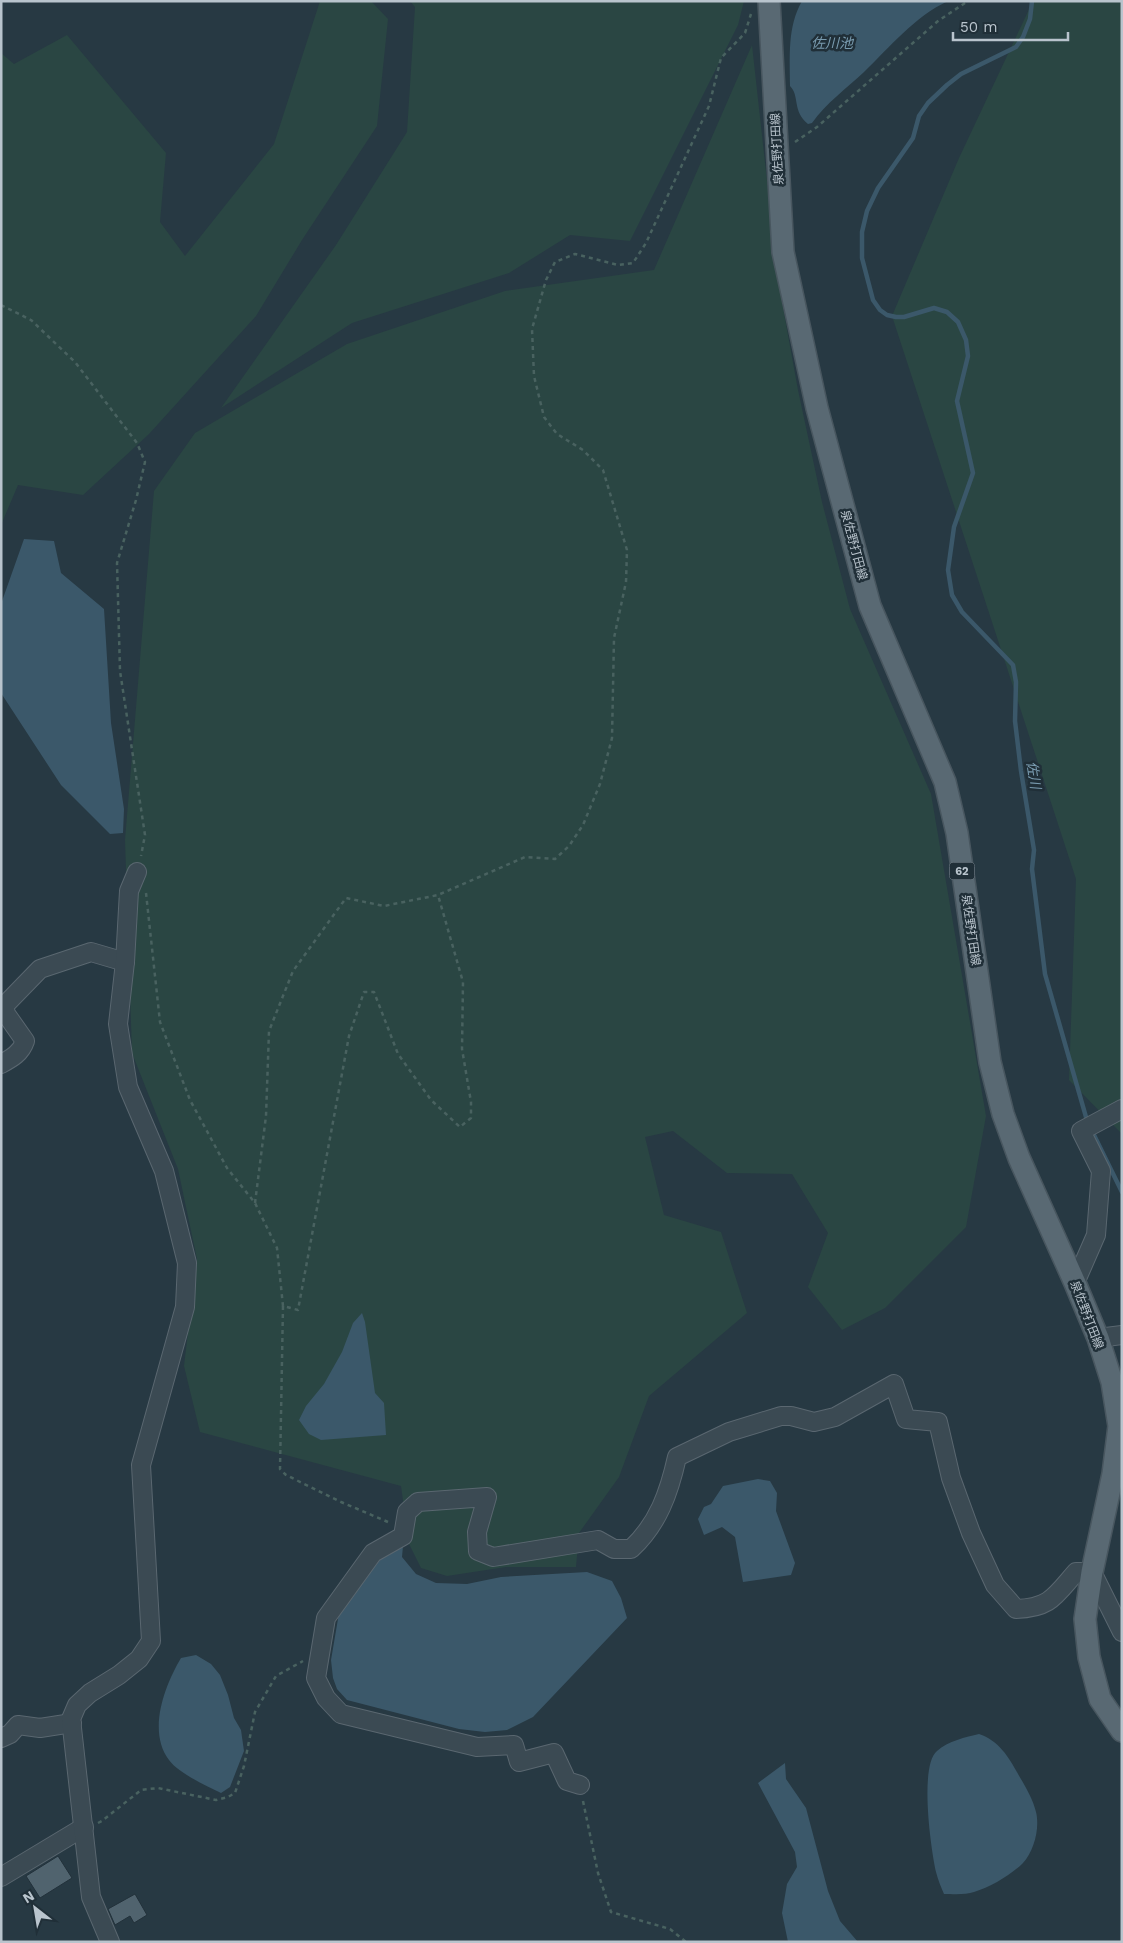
<svg xmlns="http://www.w3.org/2000/svg" width="1123" height="1943" viewBox="0 0 1123 1943" font-family="'Work Sans','Noto Sans JP',sans-serif">
  <rect width="100%" height="100%" fill="#273943"/>
  <!-- green -->
  <g fill="#2a4643">
    <path d="M320,1H371L388,19L377,126L302,240L256,316L149,434L83,495L18,485L1,525V53L14,64L67,35L166,153L160,222L185,256L274,144Z"/>
    <path d="M410,1H744L738,25L630,241L570,235L509,273L352,323L221,408L336,245L407,132L415,7Z"/>
    <path d="M1033,1H1122V1134L1069,1080L1076,879L892,316L959,158Z"/>
    <path d="M752,45L778,280L798,390L822,502L850,609L931,794L986,1116L966,1227L885,1308L842,1330L808,1287L828,1233L792,1174L727,1173L673,1131L645,1137L664,1215L721,1232L747,1313L649,1396L619,1477L579,1533L576,1567H506L447,1576L421,1568L409,1544L401,1486L200,1432L184,1366L197,1259L178,1169L132,1053L125,840L154,491L195,433L347,344L505,291L654,270Z"/>
  </g>
  <!-- water -->
  <g fill="#3b586a">
    <path d="M802,1H948C914,17 890,47 864,72C846,89 826,103 812,123L808,124C792,111 800,96 790,86C790,57 787,27 802,1Z"/>
    <path d="M24,539L54,541L61,573L104,609L111,723L124,809L123,833L110,834L61,785L1,693V604Z"/>
    <path d="M362,1313L365,1322L375,1393L384,1403L386,1435L321,1440L309,1434L299,1420L306,1406L324,1384L342,1352L353,1323Z"/>
    <path d="M758,1479L770,1481L777,1493L776,1511L795,1563L791,1575L743,1582L735,1537L722,1527L704,1535L698,1519L704,1507L711,1504L723,1486Z"/>
    <path d="M403,1546L402,1557L416,1574L436,1583L467,1584L501,1577L587,1572L612,1581L621,1598L627,1618L533,1717L507,1730L485,1732L459,1729L347,1700L337,1689L333,1678L331,1660L339,1613L380,1559Z"/>
    <path d="M196,1655L211,1664L220,1675L228,1695L234,1718L241,1730L244,1751L230,1787L221,1793C207,1786 178,1773 169,1760C147,1731 165,1685 181,1658Z"/>
    <path d="M979,1734C998,1740 1009,1757 1018,1774C1025,1786 1033,1799 1036,1812C1040,1828 1034,1851 1023,1863C1011,1875 991,1887 974,1892C966,1895 953,1894 944,1894C941,1887 938,1880 936,1872C931,1850 919,1766 937,1751C948,1741 966,1737 979,1734Z"/>
    <path d="M785,1763L786,1779L806,1808L828,1891L840,1921L858,1942H788L782,1913L787,1884L797,1867L795,1852L758,1783Z"/>
  </g>
  <g fill="none" stroke-linecap="round" stroke-linejoin="round">
    <!-- stream -->
    <g stroke="#3b586a" stroke-width="4.5">
      <path d="M1032,1L1030,19L1023,37L1016,47L961,74L947,85L928,103L919,116L913,138L878,188L867,211L862,232V258L873,300L880,310L887,315L896,317H904L934,308L947,312L958,322L966,340L968,356L957,401L973,473L954,527L948,570L952,595L962,612L1013,665L1016,682L1015,721L1021,771L1034,850L1032,869L1045,974L1088,1124"/>
      <path d="M1092,1131L1122,1192"/>
    </g>
  </g>
  <!-- building -->
  <g fill="#50636e" stroke="#22313a">
    <path d="M58,1856L72,1878L40,1898L26,1876Z"/>
    <path d="M135,1894L147,1915L134,1923L130,1916L115,1925L108,1909Z"/>
  </g>
  <g fill="none" stroke-linecap="round" stroke-linejoin="round">
    <!-- minor casing -->
    <g stroke="#5a6770" stroke-width="20">
      <g id="minor">
        <path d="M1,1064C12,1058 21,1053 25,1041L6,1014L4,1006L40,969L91,952L125,962"/>
        <path d="M1075,1283L1096,1235L1101,1171L1081,1131L1122,1109"/>
        <path d="M1098,1338L1122,1335"/>
        <path d="M1,1738L10,1734L18,1725L40,1728L72,1723"/>
        <path d="M580,1785L567,1781L554,1753L519,1762L514,1745L477,1747L341,1714L326,1698L316,1678L326,1618L373,1553L403,1536L407,1512L418,1502L487,1497L477,1532L478,1551L493,1557L598,1540L614,1549H631C658,1524 669,1493 677,1457L729,1432L781,1416H791L814,1422L835,1417L894,1384L906,1419L938,1422L951,1478L971,1533L995,1585L1016,1609C1050,1608 1055,1596 1076,1572H1092L1122,1632"/>
        <path d="M1,1877L84,1827"/>
        <path d="M110,1942L91,1897L71,1719L77,1705L90,1693L119,1675L139,1659L151,1641L141,1465L185,1307L187,1263L164,1171L128,1087L118,1024L125,962L129,891L137,872"/>
      </g>
    </g>
    <!-- major casing -->
    <g stroke="#48565f" stroke-width="24">
      <path id="major" d="M769,1L783,252L817,408L870,606L945,782L957,833L990,1062L1003,1114L1019,1158L1075,1283L1098,1338L1112,1382L1119,1426L1113,1474L1092,1572L1085,1619L1089,1657L1100,1699L1122,1731"/>
    </g>
    <!-- path -->
    <g stroke="#496260" stroke-width="2.5" stroke-dasharray="4 4" stroke-linecap="butt">
      <path d="M795,142L817,127L938,21L968,1"/>
      <path d="M1,305L31,320L75,362L137,443L145,462L136,500L117,563L120,671L145,835L141,856"/>
      <path d="M146,893L160,1022L190,1100L227,1168L255,1203L277,1248L283,1306L298,1310L349,1036L364,992H374L398,1054L431,1100L460,1127L471,1118V1102L462,1049L463,982L438,895"/>
      <path d="M255,1203L266,1116L269,1031L293,971L346,898L384,906L438,895L525,857L555,859L569,846L583,825L600,784L612,738L614,638L626,582L627,550L603,470L583,450L557,434L544,417L534,376L532,329L546,280L555,262L575,254L618,265L633,263L646,243L709,106L721,58L745,33L751,14"/>
      <path d="M283,1306L280,1469L286,1475L341,1502L388,1522"/>
      <path d="M583,1801L598,1873L611,1912L670,1929L686,1942"/>
      <path d="M98,1823L102,1821L141,1790L158,1788L216,1800L228,1797L235,1793L244,1766L255,1712L276,1676L303,1661"/>
    </g>
    <!-- minor -->
    <use href="#minor" stroke="#3b4a53" stroke-width="18"/>
    <!-- major -->
    <use href="#major" stroke="#596973" stroke-width="21"/>
  </g>
  <g text-anchor="middle" stroke-width="5" stroke-linejoin="round" paint-order="stroke">
    <!-- shield labels -->
    <rect fill="#202f38" stroke="#8b97a0" stroke-width="1" x="949.5" y="862.5" width="25" height="17" rx="4"/>
    <g font-size="11" font-weight="bold" fill="#b9c4cd">
      <text x="962" y="875">62</text>
    </g>
    <!-- street labels -->
    <g font-size="12" fill="#b9c4cd" stroke="#202f38">
      <text transform="translate(777 149) rotate(-93)" y="4">泉佐野打田線</text>
      <text transform="translate(854 545) rotate(75)" y="4">泉佐野打田線</text>
      <text transform="translate(971 930) rotate(82)" y="4">泉佐野打田線</text>
      <text transform="translate(1087 1315) rotate(69)" y="4">泉佐野打田線</text>
    </g>
    <!-- water labels -->
    <g font-size="14" font-style="italic" fill="#799baf" stroke="#202f38">
      <text x="832" y="48">佐川池</text>
      <text transform="translate(1034 775) rotate(81)" y="5">佐川</text>
    </g>
  </g>
  <!-- border -->
  <rect width="1123" height="1943" fill="none" stroke="#b9c4cd" stroke-width="5"/>
  <!-- north arrow -->
  <g transform="translate(35 1908) rotate(329)" stroke="#202f38" stroke-width="4" paint-order="stroke">
  <path d="M0-4L9 19L0 12L-9 19Z" fill="#b9c4cd"/>
  <text y="-8" font-size="14" font-weight="bold" text-anchor="middle" fill="#b9c4cd">N</text>
  </g>
  <!-- scale -->
  <path d="M953 32v8h115v-8" fill="none" stroke="#b9c4cd" stroke-width="2.5"/>
  <text x="960" y="32" font-size="15" fill="#b9c4cd" stroke="#202f38" stroke-width="4" paint-order="stroke">50 m</text>
</svg>
